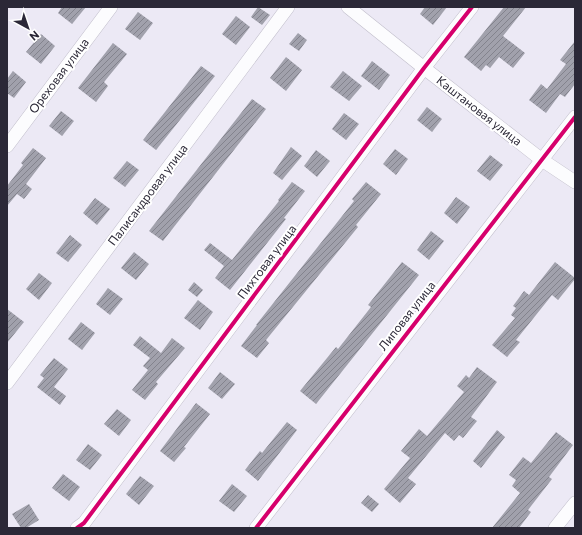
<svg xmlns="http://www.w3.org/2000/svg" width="582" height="535" viewBox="0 0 582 535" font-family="Commissioner,sans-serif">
  <defs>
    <pattern id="building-hatch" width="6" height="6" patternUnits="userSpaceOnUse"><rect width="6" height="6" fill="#a1a1ac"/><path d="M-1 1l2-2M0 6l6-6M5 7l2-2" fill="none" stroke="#83838d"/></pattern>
  </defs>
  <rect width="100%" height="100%" fill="#ece9f5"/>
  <!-- building -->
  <g fill="url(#building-hatch)">
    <path d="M62,7H86L72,24L58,13Z"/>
    <path d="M258,7L270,15L262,25L251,17Z"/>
    <path d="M425,7H447L433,25L420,14Z"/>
    <path d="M504,7H526L503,36L525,53L513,68L499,57L490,68L486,65L481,71L464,57Z"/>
    <path d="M138,12L153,23L140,40L125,29Z"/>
    <path d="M236,16L250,27L236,45L222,34Z"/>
    <path d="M298,33L307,40L299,51L289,44Z"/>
    <path d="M41,34L55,46L41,64L26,52Z"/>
    <path d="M575,41V84L565,97L560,94L546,113L529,100L541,84L547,89L566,64L560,60Z"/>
    <path d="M113,43L127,54L104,82L108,86L96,102L78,88Z"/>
    <path d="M286,57L302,70L286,91L270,78Z"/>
    <path d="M372,61L390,75L379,90L361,76Z"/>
    <path d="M201,66L215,76L156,150L143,140Z"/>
    <path d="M13,71L26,82L14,98L7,93V79Z"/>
    <path d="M343,71L362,86L349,101L330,87Z"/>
    <path d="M252,99L266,109L163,241L149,231Z"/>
    <path d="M427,107L442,119L432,132L417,120Z"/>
    <path d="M61,111L74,121L62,136L49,126Z"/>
    <path d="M344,113L359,124L346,140L332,129Z"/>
    <path d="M291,147L302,156L282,180L273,173Z"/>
    <path d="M33,148L46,158L26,184L32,189L24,199L17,194L7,206V186L23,165L21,163Z"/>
    <path d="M395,149L408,159L396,175L383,164Z"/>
    <path d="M316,150L330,161L317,177L304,166Z"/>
    <path d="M490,155L503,165L490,181L477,171Z"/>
    <path d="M127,161L139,170L125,187L113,178Z"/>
    <path d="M292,182L305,191L284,218L286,219L230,290L215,278L224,266L204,250L210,243L232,260L279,201L278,200Z"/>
    <path d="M366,182L381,194L356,225L358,227L266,340L269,343L257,358L241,346L257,325H256L354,201L352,199Z"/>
    <path d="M456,197L470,207L457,224L444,213Z"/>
    <path d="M95,198L110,209L97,225L83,213Z"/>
    <path d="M431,231L444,241L429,260L417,250Z"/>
    <path d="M70,235L82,245L68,262L56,253Z"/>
    <path d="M134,252L149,264L136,280L121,268Z"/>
    <path d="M402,262L419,275L316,404L300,391L336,347L338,349L371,307L368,305Z"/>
    <path d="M555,262L575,278V279L558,300L552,295L516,340L520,342L507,357L492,345L515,318L511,315L516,308L513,306L524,291L529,295Z"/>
    <path d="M39,273L52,283L39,300L26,289Z"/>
    <path d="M194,282L203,290L197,297L188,290Z"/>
    <path d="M108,288L123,299L110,315L96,304Z"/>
    <path d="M198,300L213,312L200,330L184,318Z"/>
    <path d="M7,309L24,322L7,343Z"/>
    <path d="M81,322L95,333L82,350L68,339Z"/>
    <path d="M140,336L161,353L172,338L185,348L156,382L158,384L145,400L132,390L148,370L143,366L150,358L133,345Z"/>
    <path d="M54,358L68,369L54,387L66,396L60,405L37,387L44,378L40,375Z"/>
    <path d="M477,367L497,382L471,417L477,421L463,438L459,435L454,441L445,433L408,478L416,484L400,503L384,489L410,458L401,451L419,429L427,436L464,392L457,386L466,375L469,378Z"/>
    <path d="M220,372L235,384L222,399L208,388Z"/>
    <path d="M196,403L210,414L184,447L186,448L174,462L160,451Z"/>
    <path d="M117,409L131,420L119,436L104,424Z"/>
    <path d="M287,422L297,430L258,481L245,470L260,451L262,453Z"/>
    <path d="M497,430L505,437L481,468L473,461Z"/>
    <path d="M556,432L573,445L549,477L552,479L528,510L531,512L519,528H492L520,493L512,486L516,480L509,475L523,457L531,463Z"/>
    <path d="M88,444L102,455L90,470L76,460Z"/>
    <path d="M63,474L80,487L69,501L52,488Z"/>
    <path d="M140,476L154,486L139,505L126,494Z"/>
    <path d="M232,484L247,496L234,512L219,501Z"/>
    <path d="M368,495L379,504L372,512L361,503Z"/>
    <path d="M29,504L39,520L26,528H21L12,514Z"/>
  </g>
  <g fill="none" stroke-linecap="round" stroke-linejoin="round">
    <!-- street casing -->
    <g stroke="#c1becb" stroke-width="14">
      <g id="street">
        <path d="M348,7L424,68L542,160L575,182"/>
        <path d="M7,146L111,7"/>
        <path d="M7,383L288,7"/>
        <path d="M77,528L84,523L424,68L472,7"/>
        <path d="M256,528L575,117"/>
        <path d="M555,528L575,503"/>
      </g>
    </g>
    <!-- street -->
    <use href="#street" stroke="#fcfcfe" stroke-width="13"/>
    <!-- cycleway casing -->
    <g stroke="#fff" stroke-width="6">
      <g id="cycleway">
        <path d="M77,528L84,523L424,68L472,7"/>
        <path d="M256,528L575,117"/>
      </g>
    </g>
    <!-- cycleway -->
    <use href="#cycleway" stroke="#d6006c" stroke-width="4"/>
  </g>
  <g text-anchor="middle" stroke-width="4" stroke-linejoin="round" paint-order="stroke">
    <!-- street labels -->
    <g font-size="12" fill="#2b2837" stroke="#fff">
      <text transform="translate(59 76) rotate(-53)" y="4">Ореховая улица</text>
      <text transform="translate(479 111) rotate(38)" y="4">Каштановая улица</text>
      <text transform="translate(148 195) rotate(-53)" y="4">Палисандровая улица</text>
      <text transform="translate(267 262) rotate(-53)" y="4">Пихтовая улица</text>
      <text transform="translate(407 316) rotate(-52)" y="4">Липовая улица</text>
    </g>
  </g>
  <!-- border -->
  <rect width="582" height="535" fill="none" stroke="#2b2837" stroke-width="16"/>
  <!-- north arrow -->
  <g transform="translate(28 28) rotate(140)" stroke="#ffffff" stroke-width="3" paint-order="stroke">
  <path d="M0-3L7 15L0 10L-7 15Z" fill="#2b2837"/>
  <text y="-6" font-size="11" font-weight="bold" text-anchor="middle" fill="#2b2837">N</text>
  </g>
</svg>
